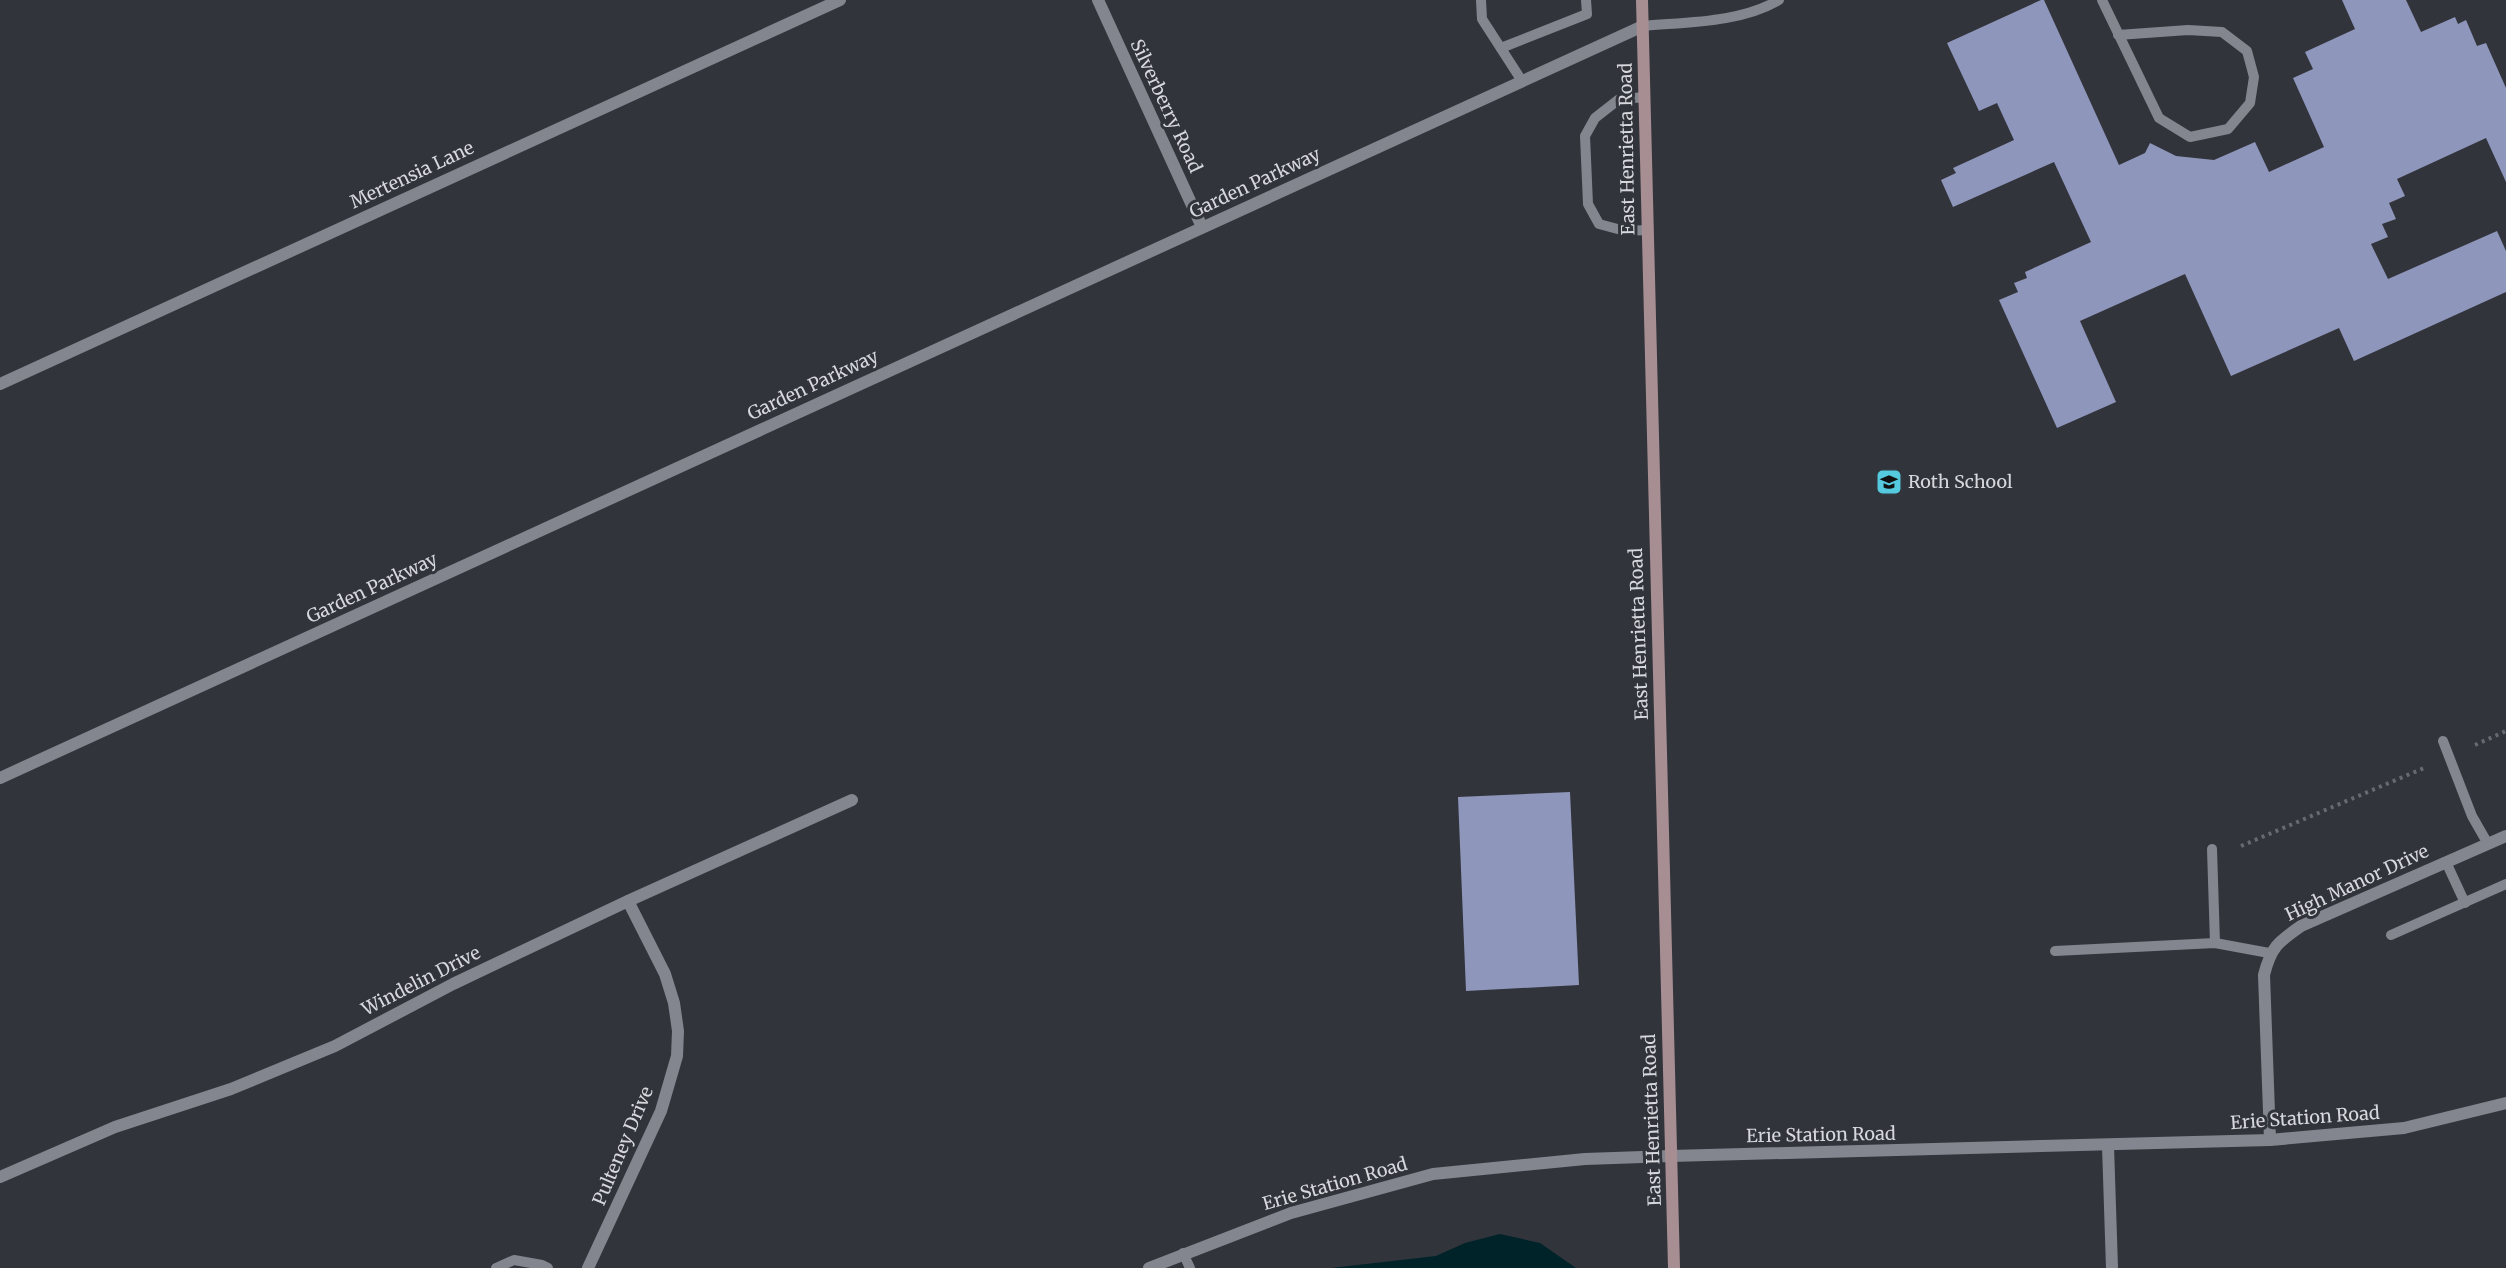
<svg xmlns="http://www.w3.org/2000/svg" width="2506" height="1268" viewBox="0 0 2506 1268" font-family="Merriweather,serif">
  <rect width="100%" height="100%" fill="#32343b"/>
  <!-- water -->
  <path fill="#002229" d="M1500,1234L1540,1243L1576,1268H1331L1436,1256L1465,1243Z"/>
  <!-- building -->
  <g fill="#8f96bb">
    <path d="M2041,0H2044L2119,165L2145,153L2150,143L2176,156L2214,160L2255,142L2269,172L2324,147L2293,78L2313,69L2305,52L2355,29L2342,0H2406L2421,32L2455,17L2458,24L2466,20L2477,46L2486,43L2506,88V182L2486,138L2397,179L2405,196L2389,203L2396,219L2382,224L2388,237L2371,244L2388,279L2497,231L2506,251V292L2354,361L2339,328L2231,376L2185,274L2080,321L2116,402L2057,428L1999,300L2018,292L2014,283L2027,278L2025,272L2091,242L2054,162L1953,207L1941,180L1956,173L1953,168L2014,140L1997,103L1979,111L1947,43Z"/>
    <path d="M1570,792L1579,985L1466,991L1458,797Z"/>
  </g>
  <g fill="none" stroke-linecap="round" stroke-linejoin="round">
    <!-- path -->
    <g stroke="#686a70" stroke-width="4" stroke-dasharray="3 4.5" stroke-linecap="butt">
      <path d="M2475,745L2506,731"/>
      <path d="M2241,846L2424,768"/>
    </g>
    <!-- service -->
    <g stroke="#84868f" stroke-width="10">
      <path d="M1481,0L1482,19L1522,81"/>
      <path d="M2102,0L2159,118L2190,137L2228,129L2250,103L2254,77L2247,51L2222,32L2188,30L2118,35"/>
      <path d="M1643,26C1686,22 1740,23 1779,0"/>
      <path d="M1501,48L1587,14L1586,0"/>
      <path d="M1643,97L1618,100L1595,118L1585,136L1588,204L1599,224L1625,231L1647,230"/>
      <path d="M2443,741L2472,816L2488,844"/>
      <path d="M2212,849L2215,943"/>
      <path d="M2446,862L2465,903"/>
      <path d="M2391,935L2506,884"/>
      <path d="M2055,951L2215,943L2269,953"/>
      <path d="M1183,1253L1190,1268"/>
      <path d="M496,1268L514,1260L542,1265L548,1268"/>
    </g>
    <!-- minor -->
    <g stroke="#84868f" stroke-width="12">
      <path d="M1098,0L1202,227"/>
      <path d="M0,384L840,0"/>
      <path d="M0,778L1643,26"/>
      <path d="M2270,1140L2264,975C2271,947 2278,942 2301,926L2506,836"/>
      <path d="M2108,1146L2112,1268"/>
      <path d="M1671,1156L2270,1140L2404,1128L2506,1103"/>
      <path d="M0,1177L115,1127L231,1089L335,1046L453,984L628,901L852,800"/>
      <path d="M588,1268L661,1111L677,1056L678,1031L674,1003L665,974L628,901"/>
    </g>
    <!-- tertiary -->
    <path stroke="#84868f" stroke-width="12" d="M1149,1268L1291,1213L1433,1174L1585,1159L1671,1156"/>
    <!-- secondary -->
    <path stroke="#a78e93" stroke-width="12" d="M1642,0L1674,1268"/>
  </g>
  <!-- icons -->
  <defs>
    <g id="school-square" transform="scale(1.35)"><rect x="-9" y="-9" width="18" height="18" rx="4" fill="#55cadf" stroke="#32343b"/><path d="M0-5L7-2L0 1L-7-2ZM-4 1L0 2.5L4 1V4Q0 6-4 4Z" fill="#111"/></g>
  </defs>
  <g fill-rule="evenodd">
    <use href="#school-square" x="1889" y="482"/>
  </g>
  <g text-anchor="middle" stroke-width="6" stroke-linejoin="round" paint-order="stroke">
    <!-- street labels -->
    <g font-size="18" fill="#d7d8dd" stroke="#32343b">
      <text transform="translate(1166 106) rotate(65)" y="6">Silverberry Road</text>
      <text transform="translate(1627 149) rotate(-91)" y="6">East Henrietta Road</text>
      <text transform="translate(412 175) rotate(-25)" y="6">Mertensia Lane</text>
      <text transform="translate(1255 183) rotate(-25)" y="6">Garden Parkway</text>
      <text transform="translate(813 385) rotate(-25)" y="6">Garden Parkway</text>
      <text transform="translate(372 588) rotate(-25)" y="6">Garden Parkway</text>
      <text transform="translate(1639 634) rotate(-92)" y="6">East Henrietta Road</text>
      <text transform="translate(2357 883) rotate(-25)" y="6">High Manor Drive</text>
      <text transform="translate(421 981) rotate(-27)" y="6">Windelin Drive</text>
      <text transform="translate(2305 1118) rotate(-4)" y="6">Erie Station Road</text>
      <text transform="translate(1652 1120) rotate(-92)" y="6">East Henrietta Road</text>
      <text transform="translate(1821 1135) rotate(-1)" y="6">Erie Station Road</text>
      <text transform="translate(623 1146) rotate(-67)" y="6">Pulteney Drive</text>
      <text transform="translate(1335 1184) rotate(-16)" y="6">Erie Station Road</text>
    </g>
    <!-- poi labels -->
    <g font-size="18" fill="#d7d8dd" stroke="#32343b" text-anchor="start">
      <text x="1908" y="488">Roth School</text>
    </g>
  </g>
</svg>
